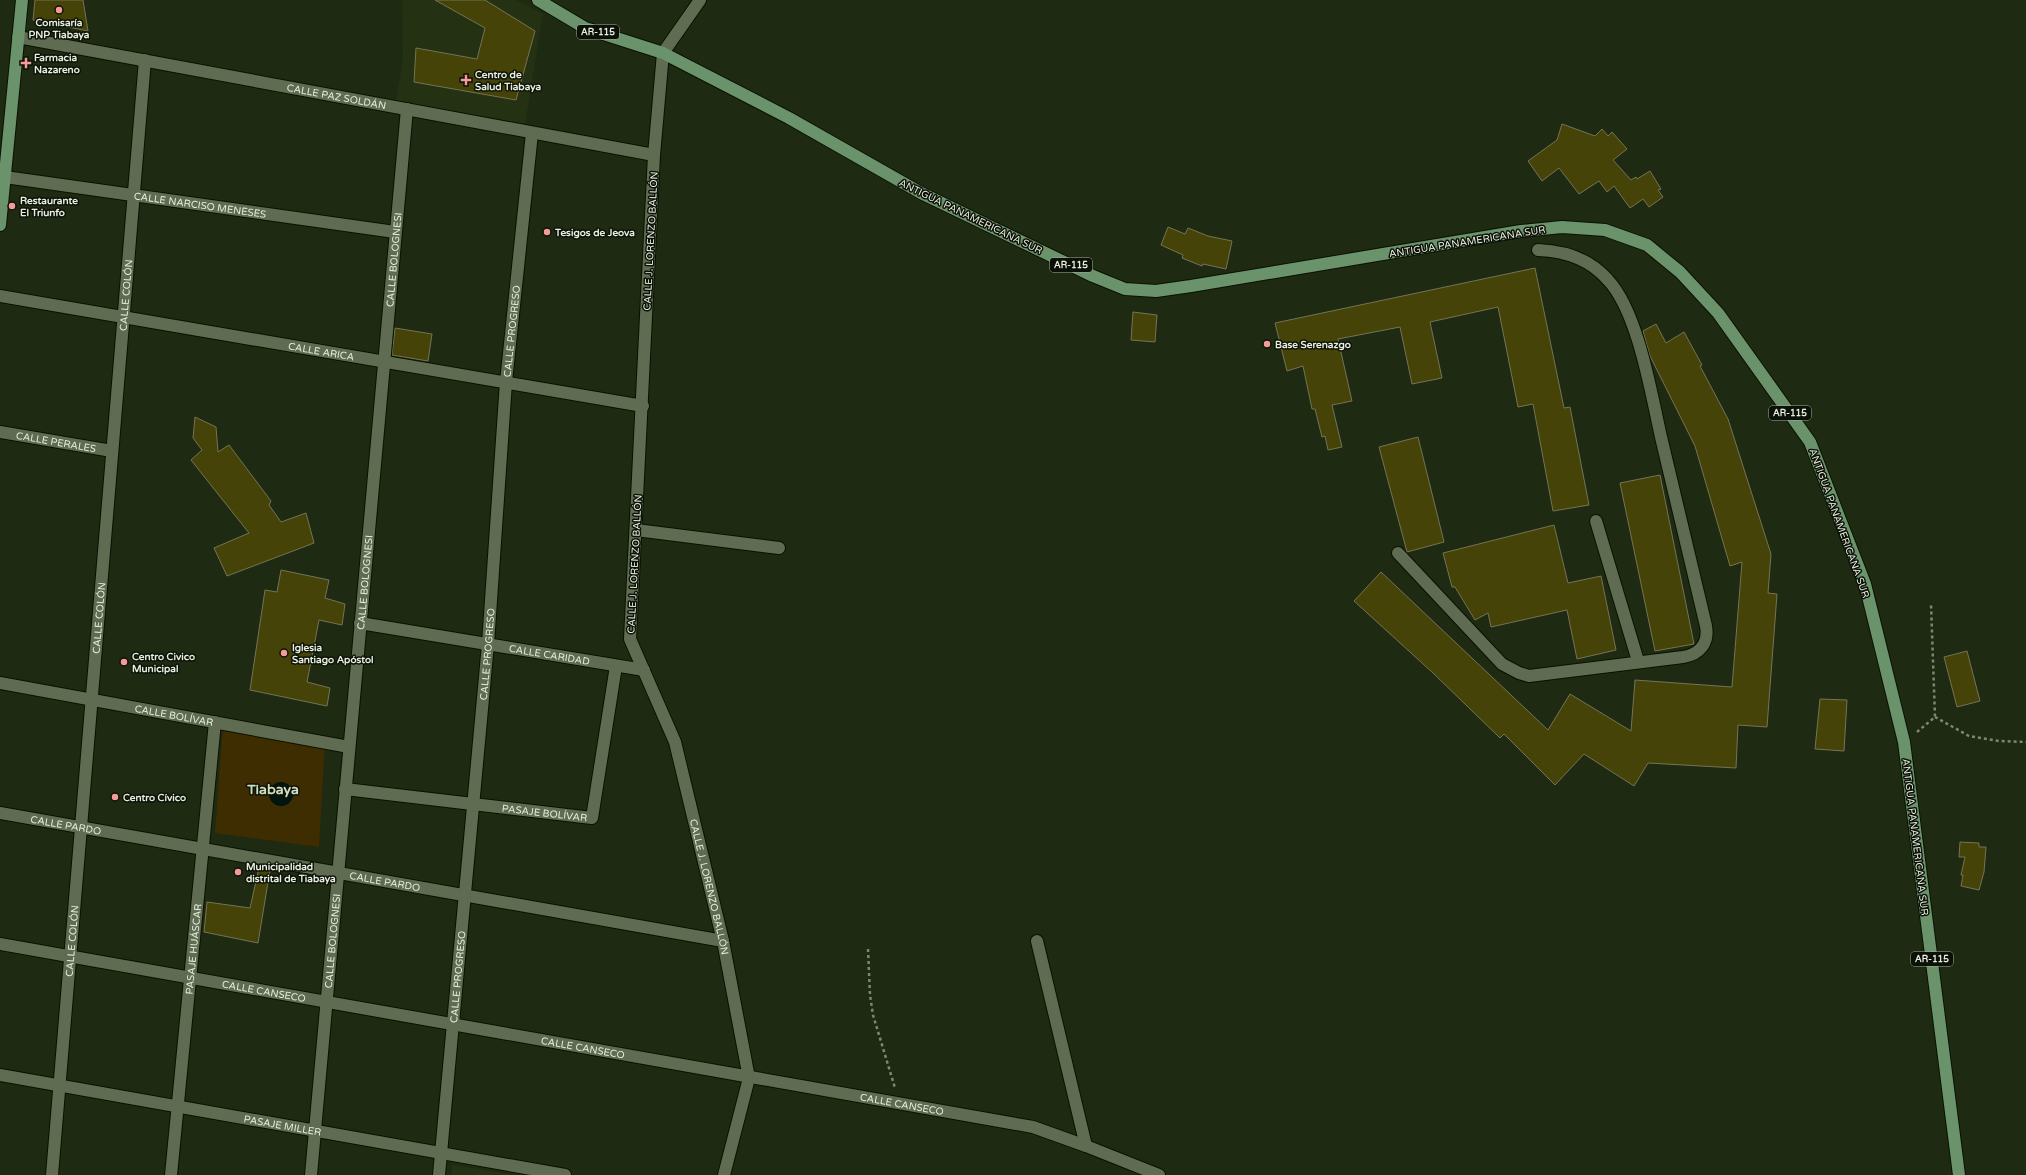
<svg xmlns="http://www.w3.org/2000/svg" width="2026" height="1175" viewBox="0 0 2026 1175" font-family="'Varela Round',sans-serif">
  <rect width="100%" height="100%" fill="#1f2a12"/>
  <!-- built -->
  <g fill="#243112">
    <path d="M402,0H516L543,14L525,124L396,101L403,60Z"/>
    <path d="M452,1165H453L516,1175H452Z"/>
  </g>
  <!-- green -->
  <path fill="#3e2d00" d="M223,727L325,743L319,847L215,833Z"/>
  <!-- water -->
  <circle fill="#00150e" cx="281" cy="794" r="12"/>
  <!-- building -->
  <g fill="#454308" stroke="#747456">
    <path d="M35,0H83L88,31L33,20Z"/>
    <path d="M435,0H485L535,31L516,100L414,82L416,48L477,59L485,28Z"/>
    <path d="M1562,124L1595,136L1602,129L1608,136L1612,132L1627,149L1613,160L1631,180L1636,177L1637,179L1650,171L1661,189L1658,190L1663,197L1649,207L1643,199L1630,208L1614,186L1607,192L1599,181L1579,194L1559,168L1542,181L1528,161L1557,140Z"/>
    <path d="M1168,227L1185,234L1188,228L1208,236L1232,241L1226,269L1203,264L1202,266L1182,258L1183,255L1161,245Z"/>
    <path d="M1535,268L1564,408L1570,407L1589,505L1553,511L1533,404L1518,407L1498,307L1430,322L1442,378L1412,384L1400,327L1338,339L1352,401L1332,405L1342,447L1328,450L1325,436L1322,437L1315,409H1312L1303,366L1287,371L1275,323Z"/>
    <path d="M1133,312L1157,315L1155,342L1131,340Z"/>
    <path d="M1656,324L1666,343L1684,332L1702,365L1700,366L1728,419L1771,554L1768,593L1777,594L1767,727L1738,725L1736,768L1648,763L1634,786L1584,754L1555,785L1504,734L1500,738L1433,673L1354,601L1381,572L1548,730L1570,694L1631,731L1635,680L1732,687L1742,562L1730,566L1695,446L1650,356L1643,331Z"/>
    <path d="M395,328L432,334L428,361L392,355Z"/>
    <path d="M195,417L216,427L218,452L229,445L271,501L269,505L281,522L306,513L314,543L227,576L214,548L249,533L191,460L202,450L193,438Z"/>
    <path d="M1418,437L1444,542L1407,552L1379,447Z"/>
    <path d="M1660,475L1694,644L1655,651L1620,483Z"/>
    <path d="M1554,525L1568,583L1601,576L1616,650L1577,659L1567,610L1491,627L1488,613L1475,620L1455,587H1452L1443,553Z"/>
    <path d="M281,570L329,580L325,598L345,604L342,625L319,620L307,682L330,688L327,706L250,690L265,590L277,592Z"/>
    <path d="M1967,651L1980,701L1957,707L1944,657Z"/>
    <path d="M1820,699L1847,700L1844,751L1815,749Z"/>
    <path d="M1960,842L1979,843V847H1986L1984,872L1979,890L1961,886L1963,875H1961L1965,857H1959Z"/>
    <path d="M259,868L270,870L258,943L204,932L207,902L250,908Z"/>
  </g>
  <g fill="none" stroke-linecap="round" stroke-linejoin="round">
    <!-- minor casing -->
    <g stroke="#091200" stroke-width="14">
      <g id="minor">
        <path id="s1" d="M700,0L663,53L654,155L630,639L675,742L723,941L749,1078L724,1175"/>
        <path id="s2" d="M18,37L654,155"/>
        <path id="s3" d="M5,177L395,232"/>
        <path id="s4" d="M0,296L643,406"/>
        <path id="s5" d="M0,432L112,451"/>
        <path d="M1596,521L1638,661"/>
        <path d="M636,530L779,548"/>
        <path d="M1398,553L1502,664L1519,673L1529,676L1683,657C1700,654 1709,643 1706,626C1691,563 1676,500 1661,437C1651,393 1638,312 1608,280C1590,259 1564,251 1538,250"/>
        <path id="s6" d="M360,623L644,670"/>
        <path id="s7" d="M0,683L349,747"/>
        <path id="s8" d="M345,789L592,818L616,666"/>
        <path id="s9" d="M0,813L723,941"/>
        <path d="M1037,941L1086,1146"/>
        <path id="s10" d="M0,944L1033,1127L1086,1146L1159,1175"/>
        <path id="s11" d="M0,1075L565,1175"/>
        <path id="s12" d="M52,1175L145,60"/>
        <path id="s13" d="M171,1175L215,722"/>
        <path id="s14" d="M311,1175L407,109"/>
        <path id="s15" d="M439,1175L488,644L506,382L532,133"/>
      </g>
    </g>
    <!-- major casing -->
    <g stroke="#091200" stroke-width="14">
      <g id="major">
        <path d="M538,0L585,28L663,53L789,118L921,193L1093,276L1125,289L1156,291L1191,286L1521,231L1562,227L1605,230L1647,245L1680,272L1718,313L1810,442L1865,584L1904,742L1959,1175"/>
        <path d="M0,225L22,0"/>
      </g>
    </g>
    <!-- path -->
    <g stroke="#7e8773" stroke-width="2.5" stroke-dasharray="3 3" stroke-linecap="butt">
      <path d="M1935,717L1969,736L1999,741L2026,742"/>
      <path d="M1917,732L1935,717L1931,604"/>
      <path d="M868,949L870,995L873,1015L895,1088"/>
    </g>
    <!-- minor -->
    <use href="#minor" stroke="#5f6c51" stroke-width="12"/>
    <!-- major -->
    <use href="#major" stroke="#6a926b" stroke-width="12"/>
  </g>
  <!-- markers -->
  <g fill="#f59b97" stroke="#0c1107" stroke-width="1.5">
    <circle cx="59" cy="10" r="4"/>
    <path d="M24 57h4v4h4v4h-4v4h-4v-4h-4v-4h4z"/>
    <path d="M464 74h4v4h4v4h-4v4h-4v-4h-4v-4h4z"/>
    <circle cx="12" cy="206" r="4"/>
    <circle cx="547" cy="232" r="4"/>
    <circle cx="1267" cy="344" r="4"/>
    <circle cx="284" cy="653" r="4"/>
    <circle cx="124" cy="662" r="4"/>
    <circle cx="115" cy="797" r="4"/>
    <circle cx="238" cy="872" r="4"/>
  </g>
  <g text-anchor="middle" stroke-width="3" stroke-linejoin="round" paint-order="stroke">
    <!-- shield labels -->
    <g fill="#0c1107" stroke="#a5ac9e" stroke-width="1">
      <rect x="577" y="25" width="42" height="14" rx="3"/>
      <rect x="1050" y="258" width="42" height="14" rx="3"/>
      <rect x="1769" y="406" width="42" height="14" rx="3"/>
      <rect x="1911" y="952" width="42" height="14" rx="3"/>
    </g>
    <g font-size="9" font-weight="bold" fill="#e6eede">
      <text x="598" y="35">AR-115</text>
      <text x="1071" y="268">AR-115</text>
      <text x="1790" y="416">AR-115</text>
      <text x="1932" y="962">AR-115</text>
    </g>
    <!-- poi labels -->
    <g font-size="10" font-weight="bold" fill="#e6eede" stroke="#0c1107" text-anchor="start">
      <text x="59" y="26" text-anchor="middle">Comisaría<tspan x="59" dy="12">PNP Tiabaya</tspan></text>
      <text x="34" y="61">Farmacia<tspan x="34" dy="12">Nazareno</tspan></text>
      <text x="475" y="78">Centro de<tspan x="475" dy="12">Salud Tiabaya</tspan></text>
      <text x="20" y="204">Restaurante<tspan x="20" dy="12">El Triunfo</tspan></text>
      <text x="555" y="236">Tesigos de Jeova</text>
      <text x="1275" y="348">Base Serenazgo</text>
      <text x="292" y="651">Iglesia<tspan x="292" dy="12">Santiago Apóstol</tspan></text>
      <text x="132" y="660">Centro Civico<tspan x="132" dy="12">Municipal</tspan></text>
      <text x="123" y="801">Centro Cívico</text>
      <text x="246" y="870">Municipalidad<tspan x="246" dy="12">distrital de Tiabaya</tspan></text>
    </g>
    <!-- street labels -->
    <g font-size="10" fill="#e6eede" stroke="#0c1107">
      <text dy="4" stroke="none"><textPath href="#s2" startOffset="324">CALLE PAZ SOLDÁN</textPath></text>
      <text dy="4" stroke="none"><textPath href="#s3" startOffset="197">CALLE NARCISO MENESES</textPath></text>
      <text transform="translate(971 216) rotate(26)" y="4">ANTIGUA PANAMERICANA SUR</text>
      <text transform="translate(650 241) rotate(-87)" y="4">CALLE J. LORENZO BALLÓN</text>
      <text transform="translate(1467 241) rotate(-9)" y="4">ANTIGUA PANAMERICANA SUR</text>
      <text dy="4" stroke="none"><textPath href="#s14" startOffset="919">CALLE BOLOGNESI</textPath></text>
      <text dy="4" stroke="none"><textPath href="#s12" startOffset="883">CALLE COLÓN</textPath></text>
      <text dy="4" stroke="none"><textPath href="#s15" startOffset="847">CALLE PROGRESO</textPath></text>
      <text dy="4" stroke="none"><textPath href="#s4" startOffset="326">CALLE ARICA</textPath></text>
      <text dy="4" stroke="none"><textPath href="#s5" startOffset="57">CALLE PERALES</textPath></text>
      <text transform="translate(1840 523) rotate(70)" y="4">ANTIGUA PANAMERICANA SUR</text>
      <text transform="translate(634 564) rotate(-87)" y="4">CALLE J. LORENZO BALLÓN</text>
      <text dy="4" stroke="none"><textPath href="#s14" startOffset="595">CALLE BOLOGNESI</textPath></text>
      <text dy="4" stroke="none"><textPath href="#s12" startOffset="559">CALLE COLÓN</textPath></text>
      <text dy="4" stroke="none"><textPath href="#s15" startOffset="523">CALLE PROGRESO</textPath></text>
      <text dy="4" stroke="none"><textPath href="#s6" startOffset="192">CALLE CARIDAD</textPath></text>
      <text dy="4" stroke="none"><textPath href="#s7" startOffset="177">CALLE BOLÍVAR</textPath></text>
      <text dy="4" stroke="none"><textPath href="#s8" startOffset="201">PASAJE BOLÍVAR</textPath></text>
      <text dy="4" stroke="none"><textPath href="#s9" startOffset="67">CALLE PARDO</textPath></text>
      <text transform="translate(1916 837) rotate(83)" y="4">ANTIGUA PANAMERICANA SUR</text>
      <text dy="4" stroke="none"><textPath href="#s9" startOffset="391">CALLE PARDO</textPath></text>
      <text dy="4" stroke="none"><textPath href="#s1" startOffset="913">CALLE J. LORENZO BALLÓN</textPath></text>
      <text dy="4" stroke="none"><textPath href="#s12" startOffset="235">CALLE COLÓN</textPath></text>
      <text dy="4" stroke="none"><textPath href="#s14" startOffset="235">CALLE BOLOGNESI</textPath></text>
      <text dy="4" stroke="none"><textPath href="#s13" startOffset="227">PASAJE HUÁSCAR</textPath></text>
      <text dy="4" stroke="none"><textPath href="#s15" startOffset="199">CALLE PROGRESO</textPath></text>
      <text dy="4" stroke="none"><textPath href="#s10" startOffset="268">CALLE CANSECO</textPath></text>
      <text dy="4" stroke="none"><textPath href="#s10" startOffset="592">CALLE CANSECO</textPath></text>
      <text dy="4" stroke="none"><textPath href="#s10" startOffset="916">CALLE CANSECO</textPath></text>
      <text dy="4" stroke="none"><textPath href="#s11" startOffset="287">PASAJE MILLER</textPath></text>
    </g>
    <!-- district labels -->
    <g font-size="14" font-weight="bold" fill="#cfdebf" stroke="#0c1107">
      <text x="273" y="794">Tiabaya</text>
    </g>
  </g>
</svg>
